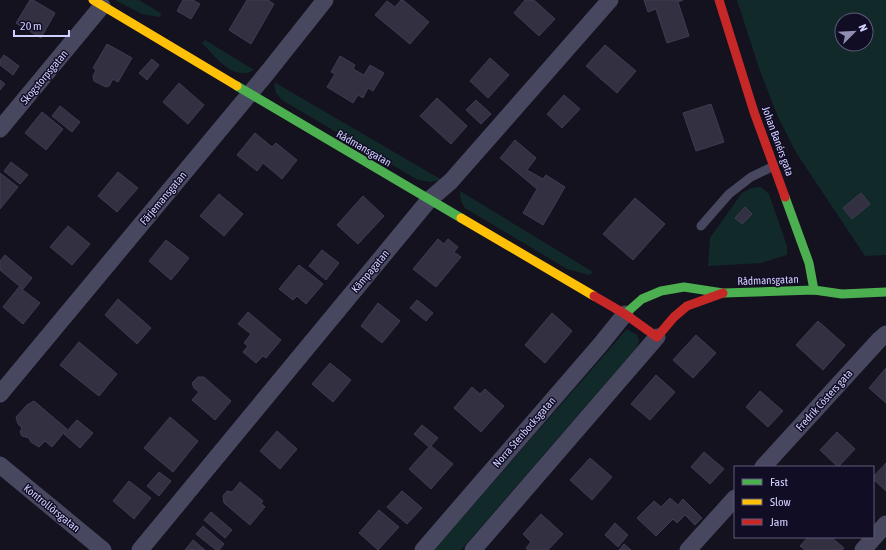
<svg xmlns="http://www.w3.org/2000/svg" width="886" height="550" viewBox="0 0 886 550" font-family="'Asap Condensed',sans-serif">
  <rect width="100%" height="100%" fill="#14121f"/>
  <!-- green -->
  <g fill="#112a29" fill-rule="evenodd">
    <path d="M115,0H139L162,14L159,17L142,14Z"/>
    <path d="M737,0H886V255L865,256L797,154L778,117L759,68ZM842,20H866V44H842Z"/>
    <path d="M205,40L254,70C251,71 248,73 245,73C227,75 213,53 202,43Z"/>
    <path d="M274,82L442,180L430,182L418,180L282,100L276,93Z"/>
    <path d="M761,187L769,194L787,246V255L761,263L708,266L710,238L742,193L751,188Z"/>
    <path d="M460,191L593,272L589,275L567,269L465,208L461,201Z"/>
    <path d="M627,329L637,335L639,341L637,347L461,550H434Z"/>
  </g>
  <!-- building -->
  <g fill="#323041" stroke="#3e3c52">
    <path d="M30,0H33L55,13L41,38L16,23Z"/>
    <path d="M183,0H193L200,4L191,19L177,11Z"/>
    <path d="M247,0H268L274,4L251,44L229,30Z"/>
    <path d="M401,0H403L429,22L410,44L375,15L387,1L395,7Z"/>
    <path d="M525,0H534L555,19L539,36L514,13Z"/>
    <path d="M644,0H683L678,2L689,36L667,43L656,9L648,12Z"/>
    <path d="M107,44L132,58L118,82L113,79L109,86L106,87L94,81L93,76L96,70L93,68Z"/>
    <path d="M605,45L636,71L617,93L586,66Z"/>
    <path d="M4,55L19,66L13,75L0,65V60Z"/>
    <path d="M340,56L355,65L353,69L364,75L370,65L384,73L373,91L368,88L363,98L358,95L353,103L327,87L335,74L331,72Z"/>
    <path d="M490,58L509,75L488,98L470,81Z"/>
    <path d="M152,59L159,65L147,80L139,73Z"/>
    <path d="M0,80L5,84L0,90Z"/>
    <path d="M179,83L204,105L188,124L163,102Z"/>
    <path d="M564,95L580,109L562,128L547,114Z"/>
    <path d="M437,98L467,126L451,144L420,116Z"/>
    <path d="M476,100L491,114L481,124L466,110Z"/>
    <path d="M711,104L724,142L696,151L683,113Z"/>
    <path d="M60,106L80,122L72,132L52,116Z"/>
    <path d="M42,112L63,129L46,150L25,133Z"/>
    <path d="M255,133L272,147L276,143L297,160L282,179L263,163L257,171L237,155Z"/>
    <path d="M515,140L536,158L527,170L543,179L546,175L565,187L543,225L523,213L537,189L500,158Z"/>
    <path d="M11,162L28,175L20,184L4,171Z"/>
    <path d="M118,172L138,188L117,212L98,196Z"/>
    <path d="M0,173L18,187L0,209Z"/>
    <path d="M861,193L870,204L852,219L843,208Z"/>
    <path d="M219,194L243,214L224,236L200,216Z"/>
    <path d="M363,196L384,216L358,244L337,225Z"/>
    <path d="M635,198L665,224L633,260L603,234Z"/>
    <path d="M745,207L752,214L742,224L735,218Z"/>
    <path d="M68,226L90,244L72,265L50,247Z"/>
    <path d="M438,239L444,244L448,239L458,247L454,252L461,257L436,287L413,269Z"/>
    <path d="M166,240L189,258L171,280L149,261Z"/>
    <path d="M322,250L339,263L326,280L309,266Z"/>
    <path d="M5,255L32,278L23,289L0,270V261Z"/>
    <path d="M299,265L323,284L306,304L297,296L293,300L279,289Z"/>
    <path d="M19,287L40,303L23,324L3,307Z"/>
    <path d="M118,299L151,328L137,344L105,315Z"/>
    <path d="M417,300L433,313L426,321L410,308Z"/>
    <path d="M378,303L400,321L382,343L361,326Z"/>
    <path d="M248,312L281,340L266,358L263,356L256,363L243,352L248,346L244,343L251,334L238,324Z"/>
    <path d="M552,313L572,331L545,363L525,345Z"/>
    <path d="M818,321L845,345L823,370L796,345Z"/>
    <path d="M696,335L716,353L693,378L673,360Z"/>
    <path d="M79,342L117,374L99,396L60,365Z"/>
    <path d="M330,363L351,380L333,402L312,384Z"/>
    <path d="M886,368V403L869,388Z"/>
    <path d="M656,375L675,392L650,420L631,404Z"/>
    <path d="M198,377H204L231,401L215,420L192,400L199,392L194,388L192,383Z"/>
    <path d="M472,387L480,394L485,389L504,406L481,432L454,408Z"/>
    <path d="M760,391L783,411L768,427L746,407Z"/>
    <path d="M34,401L67,429L52,447L45,441L39,447L31,442L29,438L22,436L20,432L22,428L18,424L16,417L27,405Z"/>
    <path d="M170,417L198,441L173,472L144,448Z"/>
    <path d="M77,420L93,433L80,448L64,434Z"/>
    <path d="M422,425L438,438L431,446L453,464L431,489L409,469L429,447L414,434Z"/>
    <path d="M277,431L297,449L280,469L260,451Z"/>
    <path d="M837,432L855,449L838,467L820,450Z"/>
    <path d="M704,452L724,469L710,484L691,467Z"/>
    <path d="M590,458L612,477L592,500L570,480Z"/>
    <path d="M886,463V491L873,479V477Z"/>
    <path d="M159,472L171,481L159,496L147,486Z"/>
    <path d="M129,481L151,498L134,519L113,501Z"/>
    <path d="M240,482L263,501L261,503L265,507L250,525L224,503L223,496L227,491L232,492Z"/>
    <path d="M402,491L422,508L407,524L387,507Z"/>
    <path d="M670,498L678,505L683,499L702,518L695,525L685,515L677,523L673,519L656,536L637,518L654,501L661,507Z"/>
    <path d="M379,510L399,527L378,550L359,533Z"/>
    <path d="M211,512L232,530L225,538L204,520Z"/>
    <path d="M541,514L563,534L548,550H528L526,548L531,542L523,534Z"/>
    <path d="M615,523L628,535L618,547L605,535Z"/>
    <path d="M203,526L224,544L219,550H216L196,534Z"/>
    <path d="M808,537H831L844,548L842,550H805L800,546Z"/>
    <path d="M193,540L205,550H185Z"/>
    <path d="M624,544L631,550H619Z"/>
  </g>
  <g fill="none" stroke-linecap="round" stroke-linejoin="round">
    <!-- lane -->
    <path stroke="#474760" stroke-width="9" d="M701,226L729,194L751,177L774,166"/>
    <!-- street -->
    <g stroke="#474760" stroke-width="17">
      <path d="M0,129L102,6"/>
      <path d="M0,394L267,73L325,0"/>
      <path d="M0,465L103,550"/>
      <path d="M763,467L879,340L886,334"/>
      <path d="M140,550L429,200L451,181L610,0"/>
      <path d="M423,550L600,345L625,314"/>
      <path d="M473,550L657,337"/>
      <path d="M688,550L735,498"/>
      <path d="M863,550L886,524"/>
    </g>
    <!-- fast -->
    <g stroke="#4caf50" stroke-width="9">
      <path d="M237,86L461,218"/>
      <path d="M785,197L809,263L814,290"/>
      <path d="M625,314L642,299L661,291L684,287L723,293L814,290L842,294L886,292"/>
    </g>
    <!-- slow -->
    <g stroke="#ffc107" stroke-width="9">
      <path d="M93,0L237,86"/>
      <path d="M461,218L594,296"/>
    </g>
    <!-- jam -->
    <g stroke="#c62828" stroke-width="9">
      <path d="M719,0L754,112L785,197"/>
      <path d="M594,296L625,314L657,337L674,317L687,306L723,293"/>
    </g>
  </g>
  <g text-anchor="middle" stroke-width="3" stroke-linejoin="round" paint-order="stroke">
    <!-- street labels -->
    <g font-size="11" fill="#d2d0ff" stroke="#100d24">
      <text transform="translate(44 77) rotate(-50)" y="4">Skogstorpsgatan</text>
      <text transform="translate(778 141) rotate(70)" y="4">Johan Banérs gata</text>
      <text transform="translate(364 148) rotate(30)" y="4">Rådmansgatan</text>
      <text transform="translate(163 198) rotate(-50)" y="4">Färjemansgatan</text>
      <text transform="translate(370 271) rotate(-50)" y="4">Kämpagatan</text>
      <text transform="translate(768 280) rotate(-2)" y="4">Rådmansgatan</text>
      <text transform="translate(824 400) rotate(-48)" y="4">Fredrik Cösters gata</text>
      <text transform="translate(524 432) rotate(-49)" y="4">Norra Stenbocksgatan</text>
      <text transform="translate(52 508) rotate(39)" y="4">Kontrollörsgatan</text>
    </g>
  </g>
  <!-- legend -->
  <rect x="734" y="466" width="140" height="72" fill="#100d24" stroke="#5e5b7c"/>
  <rect x="742" y="479" width="20" height="6" fill="#4caf50" stroke="#5e5b7c"/>
  <text x="770" y="486" font-size="12" fill="#d2d0ff">Fast</text>
  <rect x="742" y="499" width="20" height="6" fill="#ffc107" stroke="#5e5b7c"/>
  <text x="770" y="506" font-size="12" fill="#d2d0ff">Slow</text>
  <rect x="742" y="519" width="20" height="6" fill="#c62828" stroke="#5e5b7c"/>
  <text x="770" y="526" font-size="12" fill="#d2d0ff">Jam</text>
  <!-- north arrow -->
  <g transform="translate(854 32) rotate(66)"><circle r="19" fill="#100d24" stroke="#5e5b7c"/>
  <path d="M0-3L7 15L0 10L-7 15Z" fill="#908eb1"/>
  <text y="-6" font-size="11" font-weight="bold" text-anchor="middle" fill="#d2d0ff">N</text>
  </g>
  <!-- scale -->
  <path d="M14 30v6h55v-6" fill="none" stroke="#d2d0ff" stroke-width="2"/>
  <text x="20" y="30" font-size="12" fill="#d2d0ff" stroke="#100d24" stroke-width="3" paint-order="stroke">20 m</text>
</svg>
